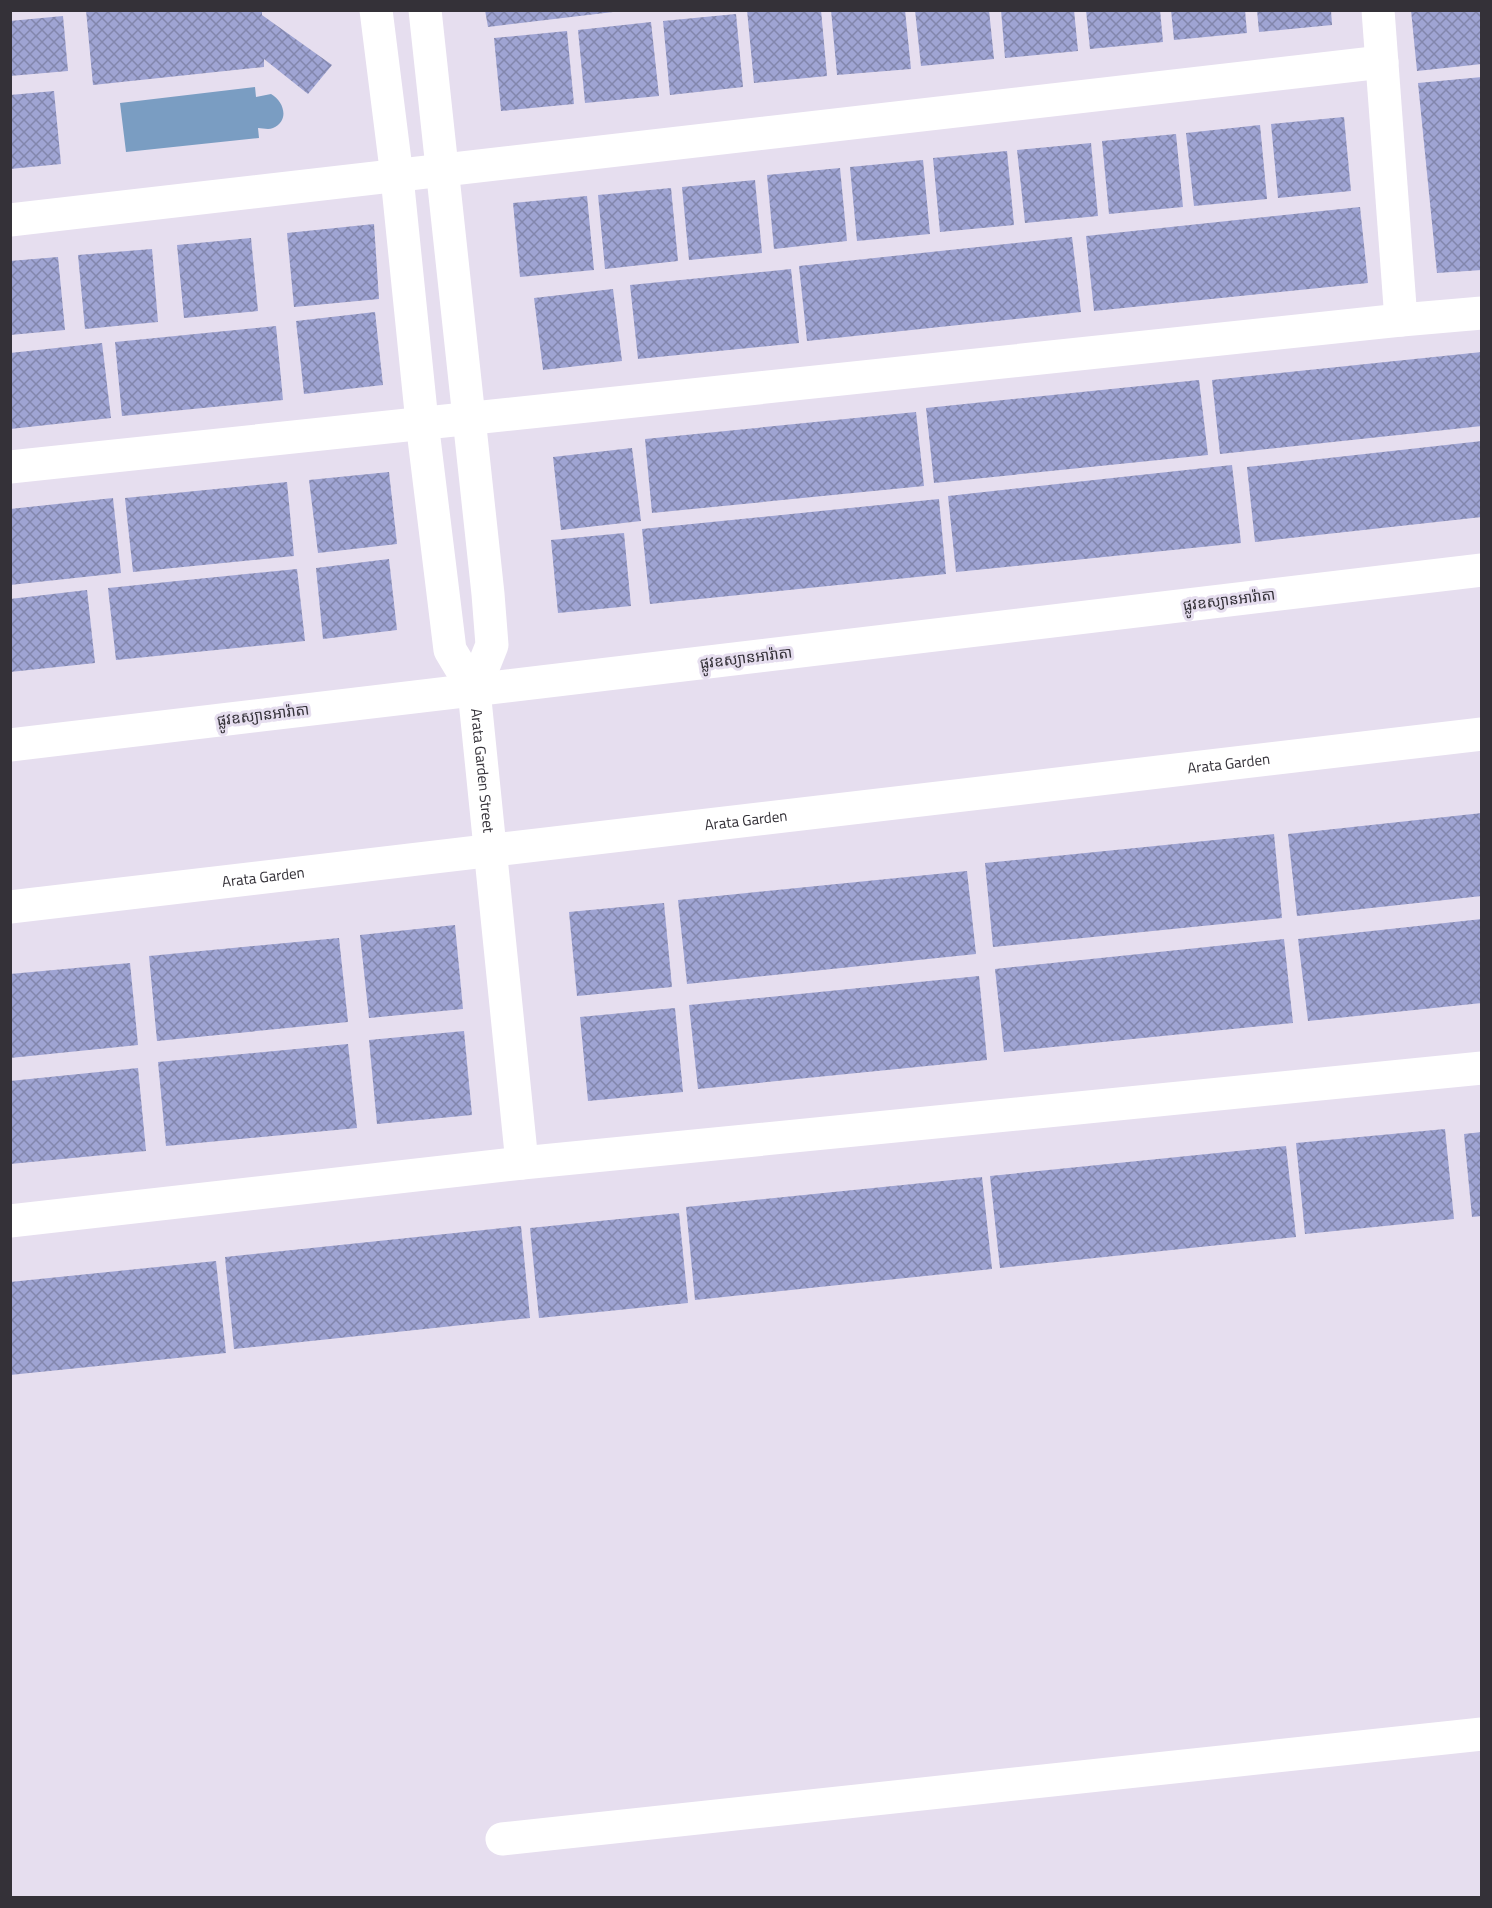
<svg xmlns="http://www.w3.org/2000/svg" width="1492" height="1908" viewBox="0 0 1492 1908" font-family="'Titillium Web','Noto Sans Khmer',sans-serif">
  <defs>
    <pattern id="building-cross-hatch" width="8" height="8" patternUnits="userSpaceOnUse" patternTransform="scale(1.5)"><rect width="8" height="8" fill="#9fa4d3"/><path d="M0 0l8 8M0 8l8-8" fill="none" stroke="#8286ac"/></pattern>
  </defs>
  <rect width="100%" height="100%" fill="#e6deef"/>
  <!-- water -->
  <path fill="#7a9dc2" d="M255,87L256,97L271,94C284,101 290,121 273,128C268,130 263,128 258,128L259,138L126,152L120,103Z"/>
  <!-- building -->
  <g fill="url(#building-cross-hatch)">
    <path d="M86,10H262V15L332,65L308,94L264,59V67L93,85Z"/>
    <path d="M485,10H613V12L488,27Z"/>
    <path d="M747,10H821L827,76L754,83Z"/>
    <path d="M831,10H905L911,69L837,75Z"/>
    <path d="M915,10H989L994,59L921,66Z"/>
    <path d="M1001,10H1074L1078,51L1005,58Z"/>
    <path d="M1086,10H1160L1163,42L1090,49Z"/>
    <path d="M1171,10H1245L1247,33L1174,40Z"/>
    <path d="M1257,10H1331L1332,25L1259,32Z"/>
    <path d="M1411,10H1480L1482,64L1417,71Z"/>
    <path d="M736,14L743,87L670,95L663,21Z"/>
    <path d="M63,16L68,71L10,76V21Z"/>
    <path d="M651,22L659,96L585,103L578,30Z"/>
    <path d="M567,31L574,104L501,111L494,38Z"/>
    <path d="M1482,77V270L1437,273L1418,83Z"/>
    <path d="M54,91L61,164L10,169V95Z"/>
    <path d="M1344,117L1351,191L1278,198L1271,124Z"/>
    <path d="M1260,125L1267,199L1194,206L1186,133Z"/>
    <path d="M1176,134L1183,207L1109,214L1102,141Z"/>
    <path d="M1091,143L1098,216L1025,223L1017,150Z"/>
    <path d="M1007,151L1014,225L940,232L933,158Z"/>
    <path d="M923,160L930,234L857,241L850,167Z"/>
    <path d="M840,168L847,241L774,249L767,175Z"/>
    <path d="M755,180L762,253L689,260L682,187Z"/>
    <path d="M671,188L678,261L605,269L598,195Z"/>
    <path d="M587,196L594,270L520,277L513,203Z"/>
    <path d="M1360,207L1368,283L1094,311L1086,236Z"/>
    <path d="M374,224L379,299L294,307L287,233Z"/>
    <path d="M1072,237L1081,312L807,341L799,266Z"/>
    <path d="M251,238L258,311L184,318L177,245Z"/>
    <path d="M152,249L158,322L85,329L78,255Z"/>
    <path d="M58,257L65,330L10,335V261Z"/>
    <path d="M791,269L799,343L638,359L630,285Z"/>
    <path d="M613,289L622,361L543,370L534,298Z"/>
    <path d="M375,312L383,385L304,394L296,321Z"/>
    <path d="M276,326L283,400L122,416L115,342Z"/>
    <path d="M102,343L111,418L10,429V353Z"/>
    <path d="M1482,352V426L1220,454L1212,380Z"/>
    <path d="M1199,380L1208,455L934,483L926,408Z"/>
    <path d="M916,412L924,486L652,513L645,439Z"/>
    <path d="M1482,441V517L1255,542L1247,467Z"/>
    <path d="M632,448L641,521L561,530L553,457Z"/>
    <path d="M1232,465L1241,543L956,572L948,496Z"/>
    <path d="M389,472L397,544L318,553L309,480Z"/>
    <path d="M287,482L294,556L133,572L125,498Z"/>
    <path d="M113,498L121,573L10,585V509Z"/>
    <path d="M939,499L946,574L650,604L642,529Z"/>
    <path d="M624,533L631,606L558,613L551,540Z"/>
    <path d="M389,559L397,630L323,639L316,568Z"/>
    <path d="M297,569L305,641L116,660L108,588Z"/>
    <path d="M87,590L95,663L10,672V599Z"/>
    <path d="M1482,813V896L1297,916L1288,834Z"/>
    <path d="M1274,834L1282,918L993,947L985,863Z"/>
    <path d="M967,871L976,954L687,984L678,900Z"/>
    <path d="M664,903L672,987L577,996L569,912Z"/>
    <path d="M1482,919V1003L1308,1021L1298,939Z"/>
    <path d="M455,925L463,1009L369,1018L360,935Z"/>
    <path d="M339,938L348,1022L157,1041L149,956Z"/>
    <path d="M1284,939L1293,1023L1004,1052L995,969Z"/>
    <path d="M130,963L138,1045L10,1058V974Z"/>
    <path d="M979,976L987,1060L698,1089L689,1005Z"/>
    <path d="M675,1008L683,1092L588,1101L580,1017Z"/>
    <path d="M464,1031L472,1115L377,1124L369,1040Z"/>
    <path d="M348,1044L357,1128L166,1146L158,1062Z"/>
    <path d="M138,1068L146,1151L10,1164V1081Z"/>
    <path d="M1445,1129L1454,1219L1305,1234L1296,1143Z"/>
    <path d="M1482,1132V1216L1472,1217L1464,1134Z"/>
    <path d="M1286,1146L1296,1237L1000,1268L990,1176Z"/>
    <path d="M982,1177L992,1269L695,1300L686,1207Z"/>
    <path d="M679,1213L688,1303L539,1318L530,1228Z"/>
    <path d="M521,1226L530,1318L234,1349L225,1257Z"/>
    <path d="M216,1261L226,1353L10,1375V1282Z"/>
  </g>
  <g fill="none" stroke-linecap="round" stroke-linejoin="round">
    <!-- minor -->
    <g stroke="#fff" stroke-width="33">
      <path id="s1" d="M376,10L397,177L422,422L450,650L474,690L522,1163"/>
      <path d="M425,10L488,594L492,645L474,690"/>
      <path d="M1378,10L1401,320"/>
      <path d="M10,220L1382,62"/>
      <path d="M10,467L1401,320L1482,313"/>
      <path d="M10,745L1482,570"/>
      <path id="s2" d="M10,907L1482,734"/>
      <path d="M10,1221L522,1163L1482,1068"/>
      <path d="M502,1839L1482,1734"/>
    </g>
  </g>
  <g text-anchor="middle" stroke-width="6" stroke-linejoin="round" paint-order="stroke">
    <!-- street labels -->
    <g font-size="15" fill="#343138" stroke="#e6deef">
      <text transform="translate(1229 600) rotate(-7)" y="5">ផ្លូវឧស្យានអារ៉ាតា</text>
      <text transform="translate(746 658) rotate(-7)" y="5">ផ្លូវឧស្យានអារ៉ាតា</text>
      <text transform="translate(263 715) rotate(-7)" y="5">ផ្លូវឧស្យានអារ៉ាតា</text>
      <text dy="5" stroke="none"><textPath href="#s2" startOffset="1227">Arata Garden</textPath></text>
      <text dy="5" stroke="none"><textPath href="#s1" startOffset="772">Arata Garden Street</textPath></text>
      <text dy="5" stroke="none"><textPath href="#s2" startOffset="741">Arata Garden</textPath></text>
      <text dy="5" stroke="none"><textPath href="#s2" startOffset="255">Arata Garden</textPath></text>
    </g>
  </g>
  <!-- border -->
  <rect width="1492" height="1908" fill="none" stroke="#343138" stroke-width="24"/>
</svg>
